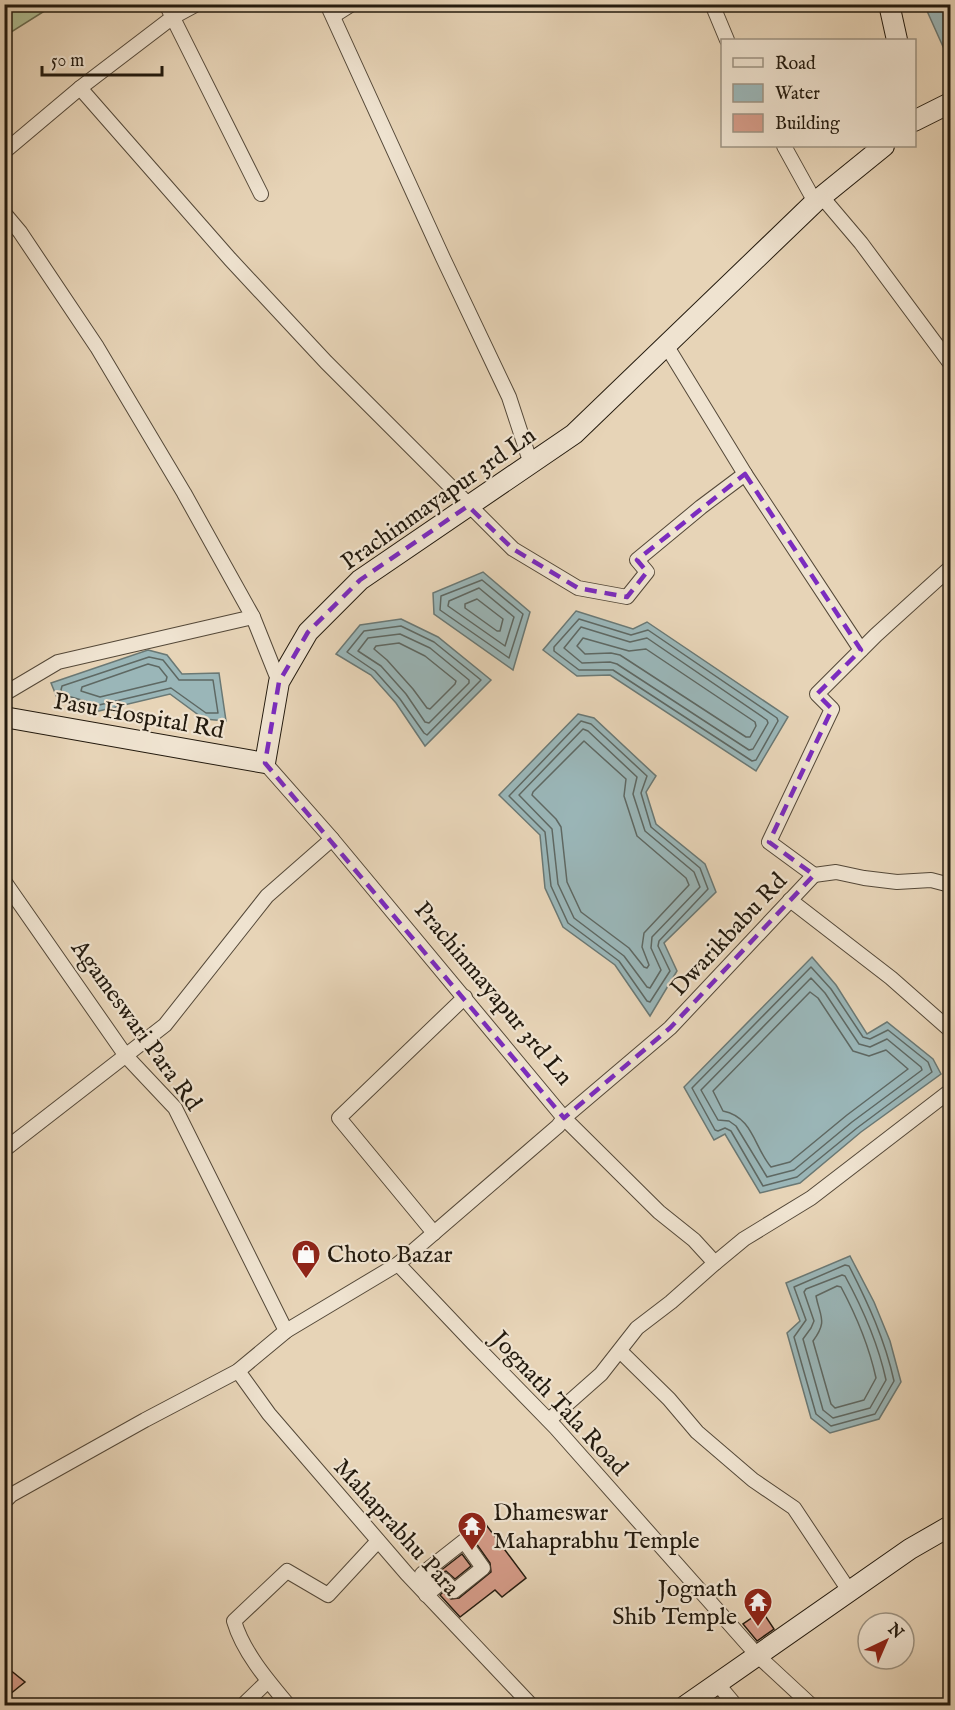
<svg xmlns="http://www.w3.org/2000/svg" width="955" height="1710" viewBox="0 0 955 1710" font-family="'IM FELL English',serif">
  <rect width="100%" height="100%" fill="#e7d4b7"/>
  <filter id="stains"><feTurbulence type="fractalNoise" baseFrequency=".00333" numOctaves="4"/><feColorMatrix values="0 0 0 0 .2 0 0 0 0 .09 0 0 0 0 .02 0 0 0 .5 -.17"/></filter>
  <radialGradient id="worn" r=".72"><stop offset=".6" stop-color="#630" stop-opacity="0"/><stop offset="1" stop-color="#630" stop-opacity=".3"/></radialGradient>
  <!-- green -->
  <path fill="#afbe93" stroke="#696c50" stroke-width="1.5" d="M5,4H54V5L5,36Z"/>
  <!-- water -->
  <g fill="#9ab6b8" stroke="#6a7874" stroke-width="1.5">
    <path d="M940,5H950V59L949,60L927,11L940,6Z"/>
    <path d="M483,572L530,612L513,670L434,614L433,593Z"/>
    <path d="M576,611L633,629L647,622L788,717L756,771L610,675L577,676L543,650Z"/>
    <path d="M401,619L438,637L491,680L425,746L396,703L371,675L336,654L360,625Z"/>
    <path d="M148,650L167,655L182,674L219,673L226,721L204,719L170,694L99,711L58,700L51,683Z"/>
    <path d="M578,714L594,718L656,776L646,792L656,824L705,864L716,892L664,943L677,971L650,1016L615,965L563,927L545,888L540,835L499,795Z"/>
    <path d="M812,957L836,985L867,1034L887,1022L933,1059L941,1074L861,1132L800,1183L760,1193L725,1134L714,1140L684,1087Z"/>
    <path d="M850,1256L874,1302L890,1341L901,1382L879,1419L830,1433L811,1418L787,1333L800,1321L786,1283Z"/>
  </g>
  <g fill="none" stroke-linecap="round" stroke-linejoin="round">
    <!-- shore -->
    <g stroke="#5e6863" stroke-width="1.5">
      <path d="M482,580L523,614L509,658L440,610L441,596Z"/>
      <path d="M479,588L514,617L505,646L448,606L449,601Z"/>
      <path d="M477,599L503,619L500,631H497L465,608V604Z"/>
      <path d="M579,619L631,635L648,630L777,718L778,721L756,760L752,761L613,670H579L554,651V647Z"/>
      <path d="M401,626L434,642L481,680L427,735L424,733L400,699L375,671L347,652L364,631Z"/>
      <path d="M581,627L630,642L647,638L767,720L768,723L753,749L749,750L617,664L610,662L582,663L564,648Z"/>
      <path d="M400,634L430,648L469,680V683L429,723L425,722L406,694L381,666L358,651L368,638Z"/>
      <path d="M583,638L629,651L646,649L755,722L756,726L750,737H746L620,655L611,653L585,654L577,646Z"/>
      <path d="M399,643L425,656L456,681L455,684L430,709L427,708L413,689L387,660L374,649L376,646Z"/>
      <path d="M149,657L163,660L179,680H213L218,713H206L171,688L99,705L64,695L61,690L62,686Z"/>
      <path d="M148,664L159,667L167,677L166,681L100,697L81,691L82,687Z"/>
      <path d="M581,721L591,724L647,776L641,793L651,827L700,868L708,889L659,941L658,946L670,971L650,1002L647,1001L619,961L568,923L551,886L545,832L509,796Z"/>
      <path d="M583,729L588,731L637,777L633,794L645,831L694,872L700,887L652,937L651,948L661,970L650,988L647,987L624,956L574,918L558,884L552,829L519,795Z"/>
      <path d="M584,741L626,779L624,796L637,836L686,878L689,885L644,933L642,947L649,965L647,968L644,967L629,948L581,912L567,882L561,827L556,819L532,795L533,792Z"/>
      <path d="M811,967L831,989L863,1037L870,1039L888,1030L928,1062L932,1072L857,1128L797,1177L763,1186L731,1131L725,1128L718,1131L715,1130L692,1088Z"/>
      <path d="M811,978L825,993L859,1044L870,1047L887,1039L921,1067L922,1070L852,1122L794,1170L767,1177L736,1126L729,1121L718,1120L701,1090Z"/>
      <path d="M810,992L818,998L853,1051L869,1056L886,1050L908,1069L847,1115L790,1162L771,1167C754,1147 753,1117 723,1111L713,1091Z"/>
      <path d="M845,1265L849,1266C868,1303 885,1340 894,1381L875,1414L831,1426L816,1414L794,1337L806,1320L794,1287Z"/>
      <path d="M842,1275L845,1276C863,1309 878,1343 886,1380L870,1408L833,1418L823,1410L803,1339L811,1328L814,1321L804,1292L806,1289Z"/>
      <path d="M837,1286L841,1287C857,1317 869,1346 876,1378L864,1400L835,1408L831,1404L813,1341C828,1321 820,1317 816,1296Z"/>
    </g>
  </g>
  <!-- building -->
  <g fill="#d59b88" stroke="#231a0e" stroke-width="1.5">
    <path d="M484,1522L526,1578L502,1597L495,1590L460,1617L440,1595L443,1592L451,1599L459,1598L491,1572L490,1563L471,1536L463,1532L467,1529L470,1533Z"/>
    <path d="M462,1554L471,1566L455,1579L446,1571L435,1575Z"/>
    <path d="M762,1611L774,1629L757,1641L743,1624Z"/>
    <path d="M4,1665L25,1682L4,1699Z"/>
  </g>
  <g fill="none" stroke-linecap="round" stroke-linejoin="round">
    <!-- street casing -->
    <g stroke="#544838" stroke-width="16">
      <g id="street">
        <path d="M166,4L261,194"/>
        <path d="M327,4L443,258L509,397L531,464"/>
        <path d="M712,4L727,40"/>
        <path d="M333,16L352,4"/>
        <path d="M80,88L230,259L326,362L513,549L578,588L627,597L647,572L637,560L701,507L745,474"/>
        <path d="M784,146L815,202"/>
        <path d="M4,152L80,88L173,17L197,4"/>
        <path d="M822,197L861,243L950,363"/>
        <path d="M4,213L20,232L97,347L184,493L253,617L279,682"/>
        <path d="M666,345L745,474L861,650"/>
        <path d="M4,694L58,662L253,617"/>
        <path d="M265,763L332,839L564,1118L659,1212L694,1240L715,1263"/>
        <path d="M814,875L769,842L832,709L817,694L876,635L950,568"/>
        <path d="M814,875L836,872L864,878L897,882L931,880L950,885"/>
        <path d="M4,881L126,1056L175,1108L286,1331"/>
        <path d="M790,900L891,978L950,1030"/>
        <path d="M4,1150L165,1025L267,896L332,839"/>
        <path d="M434,1233L339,1118L465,997"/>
        <path d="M398,1264L473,1343L556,1428L758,1656L812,1706"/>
        <path d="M620,1351L669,1399L697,1432L753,1480L794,1508L850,1592"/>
        <path d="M238,1371L269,1414L407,1574L532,1706"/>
        <path d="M549,1420L601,1374L637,1328L671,1302L715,1263L744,1239L811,1198L950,1091"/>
        <path d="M4,1502L11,1495L145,1420L238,1371L286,1331L398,1264L558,1126L564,1118L670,1028L814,875"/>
        <path d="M426,1595L444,1580L454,1591L483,1568L464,1541L422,1574L434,1588"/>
        <path d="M716,1682L736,1706"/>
        <path d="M242,1706L268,1681"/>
        <path d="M289,1706C268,1681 243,1652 234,1621L287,1571L328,1595L378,1541"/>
      </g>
    </g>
    <!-- secondary casing -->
    <g stroke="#231a0e" stroke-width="22">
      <g id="secondary">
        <path d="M889,4L897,40"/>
        <path d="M914,121L950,103"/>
        <path d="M4,717L265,763L279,682L308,632L360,580L574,434L815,202L884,146"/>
        <path d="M685,1706L910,1549L950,1526"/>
      </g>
    </g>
    <!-- street -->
    <use href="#street" stroke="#efe3d0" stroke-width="14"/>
    <!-- secondary -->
    <use href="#secondary" stroke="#efe3d0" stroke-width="20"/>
  </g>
  <!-- marked area -->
  <path fill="none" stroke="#7b2cbf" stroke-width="4.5" stroke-dasharray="12 8" stroke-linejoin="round" d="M745,474L861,650L817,694L832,709L769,842L814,875L670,1028L564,1118L265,763L279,682L308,632L360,580L468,506L513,549L578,588L627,597L647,572L637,560Z"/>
  <!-- icons -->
  <defs>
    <g id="shop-pin" transform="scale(1.5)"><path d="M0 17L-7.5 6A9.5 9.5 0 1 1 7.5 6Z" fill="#8f2418" stroke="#efe3d0"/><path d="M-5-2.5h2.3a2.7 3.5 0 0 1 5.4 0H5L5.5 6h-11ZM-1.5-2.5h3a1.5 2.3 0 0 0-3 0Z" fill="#fff"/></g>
    <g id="temple-pin" transform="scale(1.5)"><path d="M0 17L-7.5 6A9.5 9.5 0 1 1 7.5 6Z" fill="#8f2418" stroke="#efe3d0"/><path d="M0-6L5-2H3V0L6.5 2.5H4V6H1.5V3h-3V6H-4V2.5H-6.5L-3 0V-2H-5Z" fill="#fff"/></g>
  </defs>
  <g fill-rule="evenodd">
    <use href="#shop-pin" x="306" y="1254"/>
    <use href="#temple-pin" x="472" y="1526"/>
    <use href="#temple-pin" x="758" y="1602"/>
  </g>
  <g text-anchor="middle" stroke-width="4.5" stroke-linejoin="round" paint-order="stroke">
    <!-- street labels -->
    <g font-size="24" fill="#231a0e" stroke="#efe3d0">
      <text transform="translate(438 498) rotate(-35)" y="8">Prachinmayapur 3rd Ln</text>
      <text transform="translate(139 715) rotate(10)" y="8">Pasu Hospital Rd</text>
      <text transform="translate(728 934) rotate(-47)" y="8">Dwarikbabu Rd</text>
      <text transform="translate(494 993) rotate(50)" y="8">Prachinmayapur 3rd Ln</text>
      <text transform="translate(137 1025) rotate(54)" y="8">Agameswari Para Rd</text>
      <text transform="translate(560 1403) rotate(47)" y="8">Jognath Tala Road</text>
      <text transform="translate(397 1527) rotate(48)" y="8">Mahaprabhu Para</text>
    </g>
    <!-- poi labels -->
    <g font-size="24" fill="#231a0e" stroke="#efe3d0" text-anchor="start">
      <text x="327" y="1262">Choto Bazar</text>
      <text x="493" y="1520">Dhameswar<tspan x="493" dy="28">Mahaprabhu Temple</tspan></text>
      <text x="737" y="1596" text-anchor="end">Jognath<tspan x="737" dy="28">Shib Temple</tspan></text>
    </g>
  </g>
  <!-- margin -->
  <rect width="955" height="1710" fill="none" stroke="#e7d4b7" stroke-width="24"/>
  <rect x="6" y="6" width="943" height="1698" fill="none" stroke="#231a0e" stroke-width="3"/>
  <rect x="12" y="12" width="931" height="1686" fill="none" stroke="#231a0e" stroke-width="1.5"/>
  <!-- legend -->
  <rect x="721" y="39" width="195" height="108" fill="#efe3d0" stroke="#9d9382" stroke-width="1.5"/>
  <rect x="733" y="58" width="30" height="9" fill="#efe3d0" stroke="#9d9382" stroke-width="1.5"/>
  <text x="775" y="69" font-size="18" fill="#231a0e">Road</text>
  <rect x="733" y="84" width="30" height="18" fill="#9ab6b8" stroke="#9d9382" stroke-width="1.5"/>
  <text x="775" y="99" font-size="18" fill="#231a0e">Water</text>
  <rect x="733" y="114" width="30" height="18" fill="#d59b88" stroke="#9d9382" stroke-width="1.5"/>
  <text x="775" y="129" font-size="18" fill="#231a0e">Building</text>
  <!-- north arrow -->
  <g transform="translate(886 1641) rotate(44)"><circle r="28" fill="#efe3d0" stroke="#9d9382" stroke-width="1.5"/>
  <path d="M0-4.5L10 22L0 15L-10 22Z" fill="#8f2418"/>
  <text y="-9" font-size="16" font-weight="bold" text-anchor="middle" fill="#231a0e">N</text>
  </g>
  <!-- scale -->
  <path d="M42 66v9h120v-9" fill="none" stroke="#231a0e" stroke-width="3"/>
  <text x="51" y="66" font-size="18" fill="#231a0e" stroke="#efe3d0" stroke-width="4.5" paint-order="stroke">50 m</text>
  <rect width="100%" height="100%" filter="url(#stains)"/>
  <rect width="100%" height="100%" fill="url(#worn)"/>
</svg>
